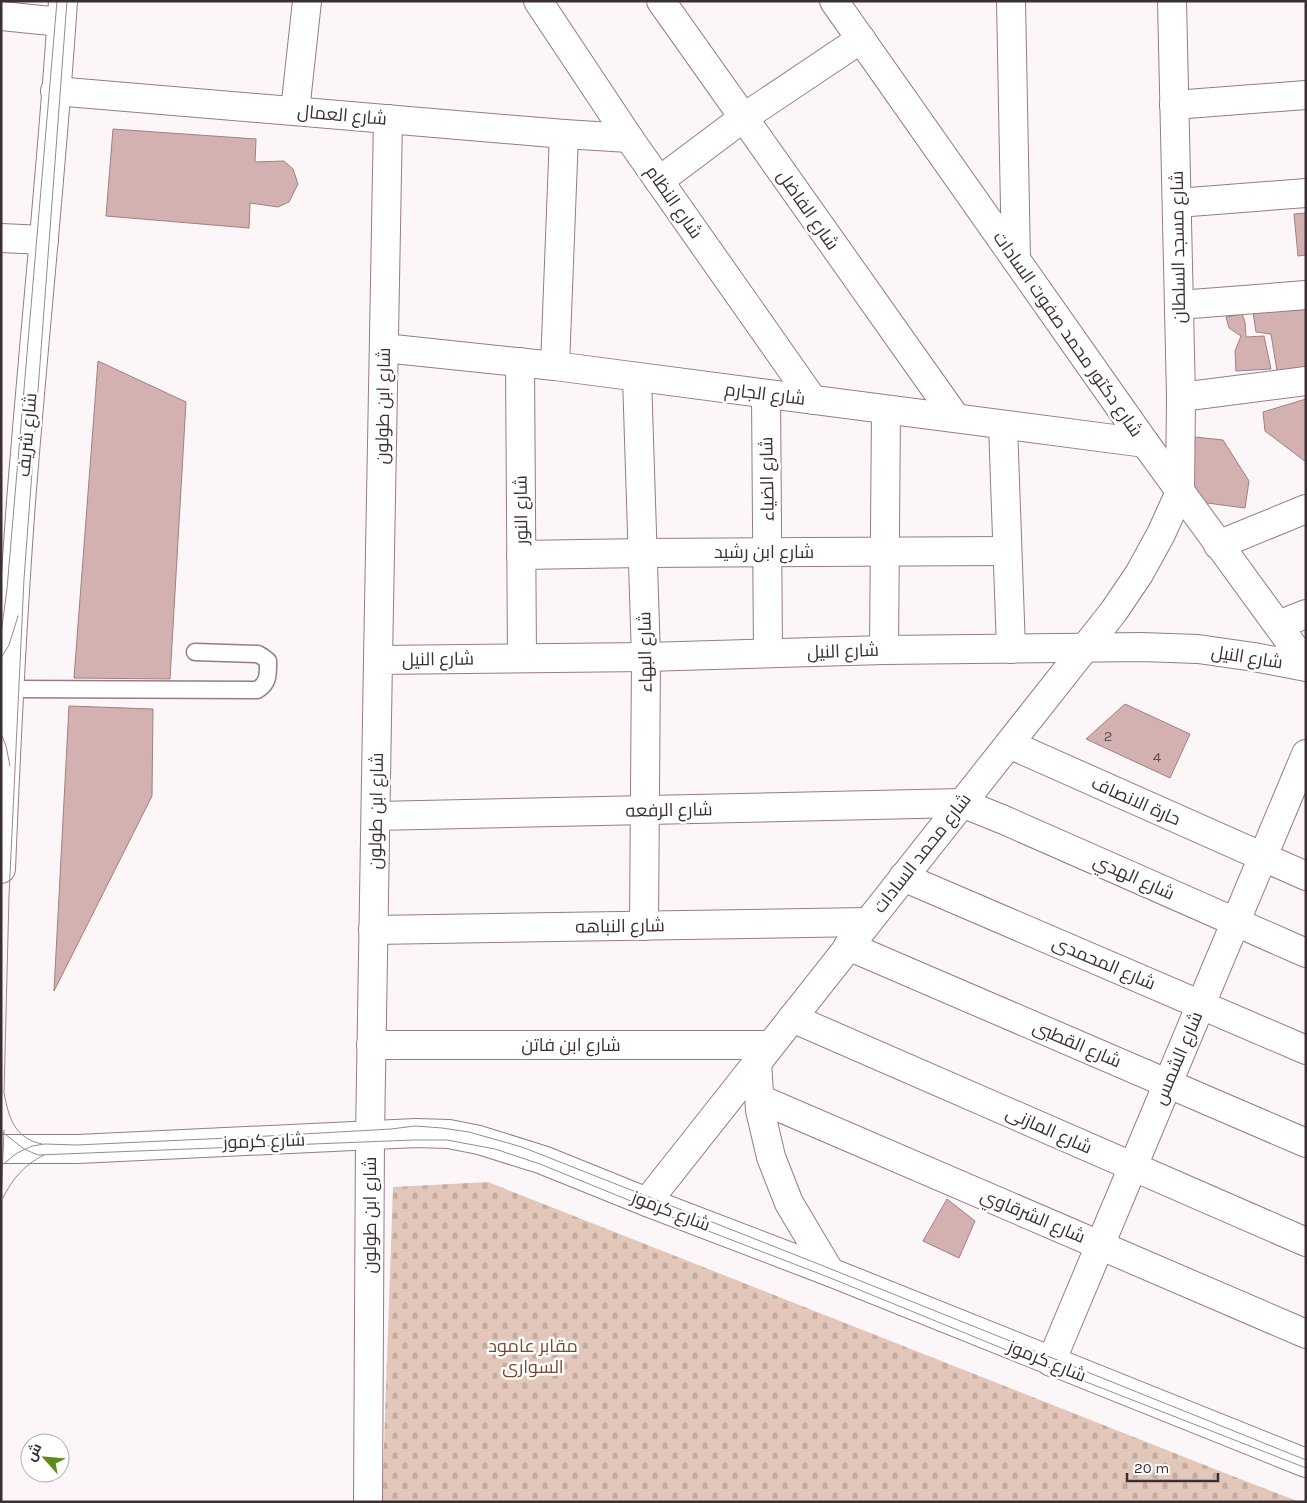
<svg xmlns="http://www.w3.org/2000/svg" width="1307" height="1503" viewBox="0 0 1307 1503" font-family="Karla,Cairo,sans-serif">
  <defs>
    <pattern id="cemetery-stones" width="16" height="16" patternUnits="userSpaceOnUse" patternTransform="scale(1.25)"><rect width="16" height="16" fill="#e3c7ba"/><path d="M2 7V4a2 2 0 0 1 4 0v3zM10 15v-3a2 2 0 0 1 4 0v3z" fill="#c4aba0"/></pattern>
  </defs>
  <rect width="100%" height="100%" fill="#fdf6f9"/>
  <!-- cemetery -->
  <path fill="url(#cemetery-stones)" d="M488,1182L1235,1477L1300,1502H382L393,1187Z"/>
  <!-- building -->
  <g fill="#d4b1b1" stroke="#a0807f">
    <path d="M113,129L256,139L255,162L284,161L293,169L298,184L289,202L278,207L250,203L249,228L106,216Z"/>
    <path d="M1306,213V255L1298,256L1294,214Z"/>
    <path d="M1306,309V374L1278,377L1271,334L1256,332L1253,312Z"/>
    <path d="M1242,314L1245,322L1246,337L1264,336L1271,369L1236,371L1235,351L1241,336L1229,328L1226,317Z"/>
    <path d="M98,361L186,402L170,679L74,678Z"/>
    <path d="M1306,399V462L1265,431L1263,412Z"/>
    <path d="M1186,436L1223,440L1249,481L1245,508L1192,501Z"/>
    <path d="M1125,704L1190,734L1170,778L1086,739Z"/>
    <path d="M69,706L153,709L152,796L54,991Z"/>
    <path d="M947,1199L975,1221L959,1258L923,1241Z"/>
  </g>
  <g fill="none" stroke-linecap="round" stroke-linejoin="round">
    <!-- service casing -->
    <g stroke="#987a87" stroke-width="19">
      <path id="service" d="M9,689L257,690C269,683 268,674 268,661L263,657L258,654L195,652"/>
    </g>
    <!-- minor casing -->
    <g stroke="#987a87" stroke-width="30">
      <g id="minor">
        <path d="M538,1L629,138L813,400"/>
        <path d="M661,1L956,418"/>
        <path d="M834,1L1145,443L1306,664"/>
        <path d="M1011,1L1016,260"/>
        <path d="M1,16L61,22"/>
        <path d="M55,91L564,134L629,138"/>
        <path d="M1174,105L1306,95"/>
        <path d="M295,111L307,1"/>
        <path d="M659,181L743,118L861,39"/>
        <path d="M1177,203L1306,193"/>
        <path d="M1,238L44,240"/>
        <path d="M1179,305L1306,295"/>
        <path d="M384,348L555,366L1145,443"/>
        <path d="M520,362L522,658"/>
        <path d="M555,366L564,134"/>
        <path d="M637,377L646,657L644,926"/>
        <path d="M766,394L768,653"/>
        <path d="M1181,397L1306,381"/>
        <path d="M1003,425L1011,649"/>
        <path d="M1218,545L1306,509"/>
        <path d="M521,555L643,553L1007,551"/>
        <path d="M1278,625L1306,614"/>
        <path d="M884,650L886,410"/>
        <path d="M378,660L388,119"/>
        <path d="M1009,744L1306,876"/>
        <path d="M376,816L962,803L1004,820L1306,953"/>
        <path d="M903,877L1306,1050"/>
        <path d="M373,930L867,922"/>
        <path d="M848,946L1306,1143"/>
        <path d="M792,1018L1306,1242"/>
        <path d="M371,1045H770"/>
        <path d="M760,1099L1306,1334"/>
        <path d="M1051,1362L1306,754"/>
      </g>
    </g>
    <!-- tertiary casing -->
    <g stroke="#987a87" stroke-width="30">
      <path id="tertiary" d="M368,1502L370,1136L378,660L646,657L884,650L1141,647L1198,649L1254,657L1306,667"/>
    </g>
    <!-- secondary casing -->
    <g stroke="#987a87" stroke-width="30">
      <g id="secondary">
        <path d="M1,869C6,747 12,624 21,502C34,335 52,168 63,1"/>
        <path d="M757,1061L760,1110L771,1157L789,1203L830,1272"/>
        <path d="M1,1149H78L416,1133L449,1134L479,1140L543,1160L647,1202L830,1272L1306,1463"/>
        <path d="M647,1202L1114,611L1139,574L1161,534L1180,492L1181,397L1172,1"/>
      </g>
    </g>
    <!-- service -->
    <use href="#service" stroke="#fff" stroke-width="16"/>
    <!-- minor -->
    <use href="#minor" stroke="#fff" stroke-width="28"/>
    <!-- tertiary -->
    <use href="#tertiary" stroke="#fff" stroke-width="28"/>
    <!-- secondary -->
    <use href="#secondary" stroke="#fff" stroke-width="28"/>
    <!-- tram -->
    <g stroke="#958b8f" stroke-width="1">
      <path d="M1,634L7,589L57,1"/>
      <path d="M1,658L9,645L18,616"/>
      <path d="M1,733L6,746L10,766"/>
      <path d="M1,1131L24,1149L38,1155L413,1140H447L495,1149L540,1164L643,1206L828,1277L1048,1367L1306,1468"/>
      <path d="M42,1144C14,1138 9,1118 4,1093L9,896L24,579L67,1"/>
      <path d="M1,1166L17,1153L32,1146L45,1144L77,1145L250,1137L391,1129L415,1126L442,1128L469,1132L522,1147L826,1267L1306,1460"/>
      <path d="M3,1198C12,1179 25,1164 44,1155"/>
      <path d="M1,1202L4,1130"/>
    </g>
  </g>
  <g text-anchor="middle" stroke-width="5" stroke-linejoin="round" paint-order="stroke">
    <!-- number labels -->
    <g font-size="15" fill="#625053">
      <text x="1108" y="741">2</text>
      <text x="1157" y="762">4</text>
    </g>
    <!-- street labels -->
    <g font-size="18" fill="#3c2f34" stroke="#fff">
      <text transform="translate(342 115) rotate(5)" y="6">شارع العمال</text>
      <text transform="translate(674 202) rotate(55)" y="6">شارع النظام</text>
      <text transform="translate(808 210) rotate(55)" y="6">شارع الفاضل</text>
      <text transform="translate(1178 247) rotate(-91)" y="6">شارع مسجد السلطان</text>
      <text transform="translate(1068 334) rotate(55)" y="6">شارع دكتور محمد صفوت السادات</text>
      <text transform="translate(765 394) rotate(7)" y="6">شارع الجارم</text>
      <text transform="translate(383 406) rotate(-89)" y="6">شارع ابن طولون</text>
      <text transform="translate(27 435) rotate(-85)" y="6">شارع شريف</text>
      <text transform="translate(767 479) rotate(-91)" y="6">شارع الضياء</text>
      <text transform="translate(521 510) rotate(-91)" y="6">شارع النور</text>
      <text x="764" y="558">شارع ابن رشيد</text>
      <text transform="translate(843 651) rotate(-2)" y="6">شارع النيل</text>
      <text transform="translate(645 652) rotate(-91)" y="6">شارع البهاء</text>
      <text transform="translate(1247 657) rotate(9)" y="6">شارع النيل</text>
      <text transform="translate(438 659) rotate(-1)" y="6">شارع النيل</text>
      <text transform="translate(1136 801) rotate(24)" y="6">حارة الانصاف</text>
      <text transform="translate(669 810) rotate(-1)" y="6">شارع الرفعه</text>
      <text transform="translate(376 811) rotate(-89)" y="6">شارع ابن طولون</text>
      <text transform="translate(922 853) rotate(-52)" y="6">شارع محمد السادات</text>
      <text transform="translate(1134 877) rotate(24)" y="6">شارع الهدي</text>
      <text transform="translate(620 926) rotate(-1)" y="6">شارع النباهه</text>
      <text transform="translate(1104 963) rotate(23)" y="6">شارع المحمدى</text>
      <text transform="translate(1077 1044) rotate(23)" y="6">شارع القطبى</text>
      <text x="571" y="1051">شارع ابن فاتن</text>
      <text transform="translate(1178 1058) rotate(-67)" y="6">شارع الشمس</text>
      <text transform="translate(1049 1130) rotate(24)" y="6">شارع المازنى</text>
      <text transform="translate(264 1141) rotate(-2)" y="6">شارع كرموز</text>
      <text transform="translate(671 1211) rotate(21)" y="6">شارع كرموز</text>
      <text transform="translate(370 1215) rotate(-90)" y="6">شارع ابن طولون</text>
      <text transform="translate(1033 1216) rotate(23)" y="6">شارع الشرقاوي</text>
      <text transform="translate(1047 1361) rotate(22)" y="6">شارع كرموز</text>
    </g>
    <!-- park labels -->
    <g font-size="18" fill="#7c462a" stroke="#fff">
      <text x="533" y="1352">مقابر عامود<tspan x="533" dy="21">السوارى</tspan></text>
    </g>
  </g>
  <!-- border -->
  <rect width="1307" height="1503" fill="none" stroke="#3c2f34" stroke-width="5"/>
  <!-- north arrow -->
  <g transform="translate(45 1458) rotate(297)"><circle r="24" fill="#ffffff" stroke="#b1acae"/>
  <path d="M0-4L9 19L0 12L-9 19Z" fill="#5d8a1b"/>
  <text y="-8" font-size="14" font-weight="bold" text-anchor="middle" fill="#3c2f34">ش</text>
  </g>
  <!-- scale -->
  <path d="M1127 1473v8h91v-8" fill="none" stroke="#3c2f34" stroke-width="2.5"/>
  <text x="1134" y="1473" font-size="15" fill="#3c2f34" stroke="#ffffff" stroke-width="4" paint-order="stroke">20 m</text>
</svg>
